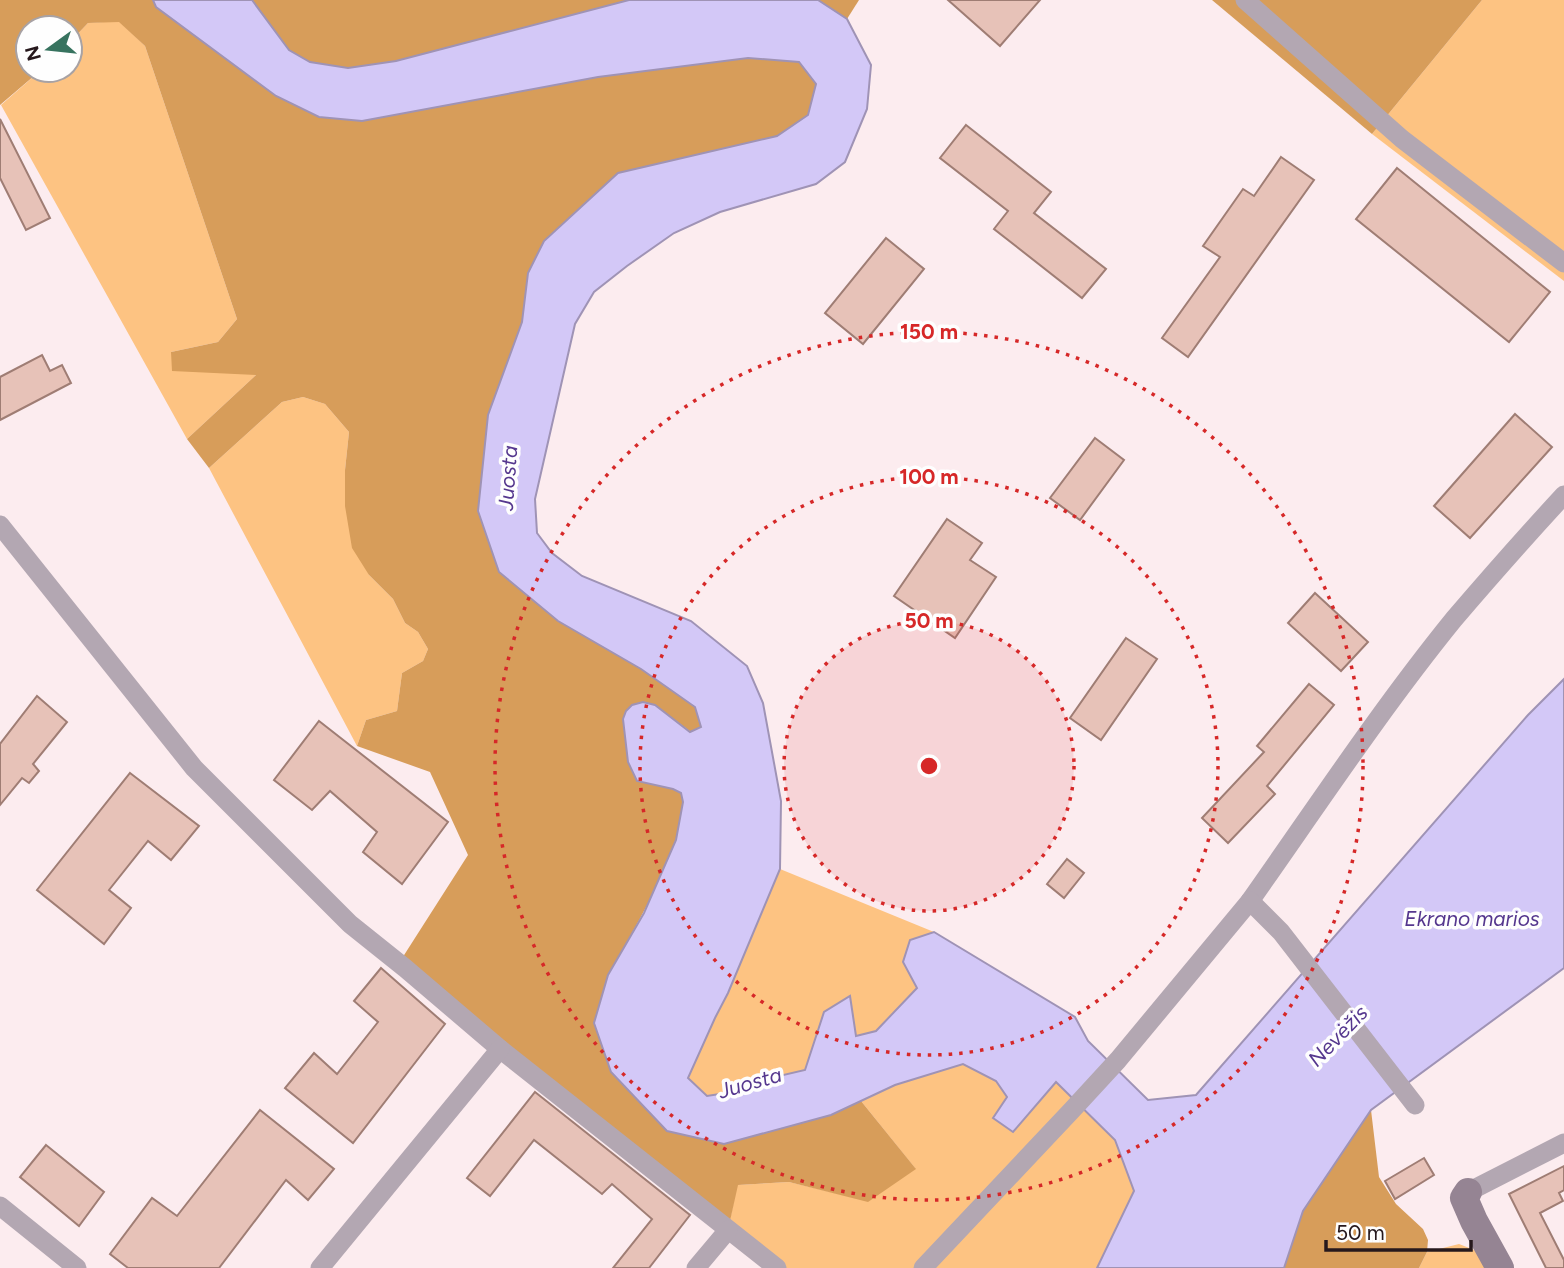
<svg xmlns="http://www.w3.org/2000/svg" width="1564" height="1268" viewBox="0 0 1564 1268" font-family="Figtree,sans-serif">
  <rect width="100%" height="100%" fill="#fcecef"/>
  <!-- green -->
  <g fill="#fdc382">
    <path d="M1482,0H1564V281L1372,134Z"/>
    <path d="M119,21L145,46L237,319L218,342L171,352L257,374L187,439L1,105L41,70H70V42L88,23Z"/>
    <path d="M303,397L325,404L349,432L345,470L369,575L393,599L405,623L418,632L428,649L423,661L402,673L397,711L366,720L357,746L209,468L282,402Z"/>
    <path d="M780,869L934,932L910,940L903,962L917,988L876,1031L856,1036L849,997L824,1012L805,1070L749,1083L726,1093L707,1096L688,1078L715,1018L728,993Z"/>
    <path d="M963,1064L996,1081L1008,1097L1056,1082L1115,1140L1134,1191L1097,1268H777L728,1230L737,1185L789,1182L868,1201L915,1168L861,1101L895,1085Z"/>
    <path d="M1459,1244L1487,1255L1494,1268H1419L1427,1252Z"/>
  </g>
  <!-- forest -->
  <g fill="#d79d5a">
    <path d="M0,0H153L156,7L319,117L362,121L598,77L748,58L799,62L816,84L808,115L777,136L618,173L528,273L522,322L488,415L478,511L641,669L695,707L701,728L691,732L655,705L637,781L673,789L681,793C692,835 630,937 608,975L667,1131L831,1115L861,1101L916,1169L868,1202L789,1182L738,1185L728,1230L399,963L468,855L430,772L357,746L366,720L397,711L402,673L423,661L428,649L418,632L405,623L393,599L369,575L352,548L345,506V470L349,432L325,404L303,397L282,402L209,468L187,439L256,375L172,371L171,352L218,342L237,319L145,46L119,22L88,23L70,42V28H28V70H41L0,105Z"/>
    <path d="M252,0H629L396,61L348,68L310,62L289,50Z"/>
    <path d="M818,0H859L847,19Z"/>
    <path d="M1212,0H1482L1372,134Z"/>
    <path d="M1371,1110L1379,1177L1396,1204L1423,1229L1428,1240L1427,1252L1419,1268H1284L1303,1211Z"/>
  </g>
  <!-- water -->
  <path fill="#d3c8f7" stroke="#9f93b5" stroke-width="2" d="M153,0H252L289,50L310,62L348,68L396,61L629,0H818L847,19L871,65L867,109L845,162L816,184L720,212L674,233L627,266L594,292L575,324L535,499L537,533L552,553L582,576L691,621L747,666L763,703L781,801L780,869L728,993L715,1018L688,1078L707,1096L726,1093L749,1083L805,1070L824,1012L850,996L856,1036L876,1031L917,988L903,962L910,940L934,932L1075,1017L1088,1041L1148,1100L1196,1095L1528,715L1564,679V968L1371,1110L1303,1211L1284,1268H1097L1134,1191L1115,1140L1056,1082L1013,1132L993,1118L1007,1097L996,1081L963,1064L895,1085L831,1115L724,1144L667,1131L611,1072L594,1023L608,975L644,913L676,840L683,802L681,793L673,789L637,781L628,762L623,719L626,711L632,705L643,702L655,705L690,732L701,727L695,707L641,669L558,621L499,572L478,511L488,415L522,322L528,273L544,241L618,173L777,136L808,115L816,84L799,62L748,58L598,77L362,121L319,117L276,96L156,7Z"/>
  <!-- building -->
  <g fill="#e7c2b8" stroke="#9f7d74" stroke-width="2">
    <path d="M948,0H1040L1000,46Z"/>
    <path d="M0,119L50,218L26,230L0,178Z"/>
    <path d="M966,125L1051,192L1034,213L1106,269L1082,298L994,229L1008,211L940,158Z"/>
    <path d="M1281,157L1314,180L1188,357L1162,338L1220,257L1203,246L1243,189L1254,196Z"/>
    <path d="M1397,168L1550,292L1509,342L1356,219Z"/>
    <path d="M886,238L924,269L863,344L825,313Z"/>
    <path d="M42,355L50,371L62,365L71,383L0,420V377Z"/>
    <path d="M1515,414L1552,447L1470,538L1434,506Z"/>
    <path d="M1095,438L1124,460L1080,520L1050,498Z"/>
    <path d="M947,519L982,543L970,560L996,577L955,638L894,596Z"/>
    <path d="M1315,593L1368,642L1341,671L1288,623Z"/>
    <path d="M1126,638L1157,659L1101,740L1070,718Z"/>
    <path d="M1309,684L1334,705L1267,786L1275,794L1228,843L1202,818L1264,752L1257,746Z"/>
    <path d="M37,696L67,722L33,764L39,771L29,783L22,778L0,805V744Z"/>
    <path d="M319,721L448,822L402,884L363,852L377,832L330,791L312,810L274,780Z"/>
    <path d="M130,773L199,826L171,860L148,841L109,890L131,908L104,944L37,890Z"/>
    <path d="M1067,859L1084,873L1064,898L1047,884Z"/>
    <path d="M381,968L445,1024L353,1143L285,1088L314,1053L337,1074L378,1022L354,1001Z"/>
    <path d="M535,1092L690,1215L649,1268H613L652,1219L612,1184L602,1194L534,1140L490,1196L467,1178Z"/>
    <path d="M260,1110L334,1169L308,1200L286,1180L219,1268H128L110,1254L152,1198L177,1216Z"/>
    <path d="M46,1145L104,1192L79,1226L20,1177Z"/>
    <path d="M1424,1158L1434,1175L1395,1199L1385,1181Z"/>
    <path d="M1564,1166V1190L1559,1193L1563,1201L1540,1213L1564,1260V1268H1546L1509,1194Z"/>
  </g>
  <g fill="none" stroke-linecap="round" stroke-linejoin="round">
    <!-- street -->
    <g stroke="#b3a7b2" stroke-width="19">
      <path d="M1245,0L1402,139L1564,263"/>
      <path d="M0,525L194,768L350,924L405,968L500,1049L777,1268"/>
      <path d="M1250,901C1317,806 1381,709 1454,619C1490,577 1527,535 1564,495"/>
      <path d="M1468,1192L1564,1143"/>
      <path d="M0,1206L77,1268"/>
      <path d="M320,1268L500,1049"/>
      <path d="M696,1268L728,1230"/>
      <path d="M923,1268L1072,1110L1118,1060L1250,901L1281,932L1415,1105"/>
    </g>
    <!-- secondary -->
    <path stroke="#958493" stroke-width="28" d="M1468,1192L1464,1198L1474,1221L1500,1268"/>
  </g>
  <!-- distance rings -->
  <circle cx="929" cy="766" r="145" fill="#d62828" fill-opacity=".12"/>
  <g fill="none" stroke="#d62828" stroke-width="3.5" stroke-dasharray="3.5 7">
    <circle cx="929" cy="766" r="145"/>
    <circle cx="929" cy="766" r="289"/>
    <circle cx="929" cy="766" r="434"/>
  </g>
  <g text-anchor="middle" stroke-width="7" stroke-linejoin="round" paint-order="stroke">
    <!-- water labels -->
    <g font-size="21" font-style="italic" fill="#55378e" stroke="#fefefe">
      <text transform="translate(508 478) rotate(-86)" y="7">Juosta</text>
      <text x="1472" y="926">Ekrano marios</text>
      <text transform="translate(1338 1036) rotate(-46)" y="7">Nevėžis</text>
      <text transform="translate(750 1083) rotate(-16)" y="7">Juosta</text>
    </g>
  </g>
  <circle cx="929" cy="766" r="10" fill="#d62828" stroke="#fefefe" stroke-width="3.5"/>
  <g font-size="21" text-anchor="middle" font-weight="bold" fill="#d62828" stroke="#fefefe" stroke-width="7" stroke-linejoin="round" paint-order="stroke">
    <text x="929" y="339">150 m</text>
    <text x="929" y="484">100 m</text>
    <text x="929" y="628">50 m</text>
  </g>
  <!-- north arrow -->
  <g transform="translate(49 49) rotate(255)"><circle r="33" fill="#fefefe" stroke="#a8a2a4" stroke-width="2"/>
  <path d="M0-5L12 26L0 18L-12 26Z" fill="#37735f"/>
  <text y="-10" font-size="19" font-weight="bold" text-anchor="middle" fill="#26181c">N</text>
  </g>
  <!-- scale -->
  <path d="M1326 1240v10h145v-10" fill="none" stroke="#26181c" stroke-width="3.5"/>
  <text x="1336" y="1240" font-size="21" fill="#26181c" stroke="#fefefe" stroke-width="5" paint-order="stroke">50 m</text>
</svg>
